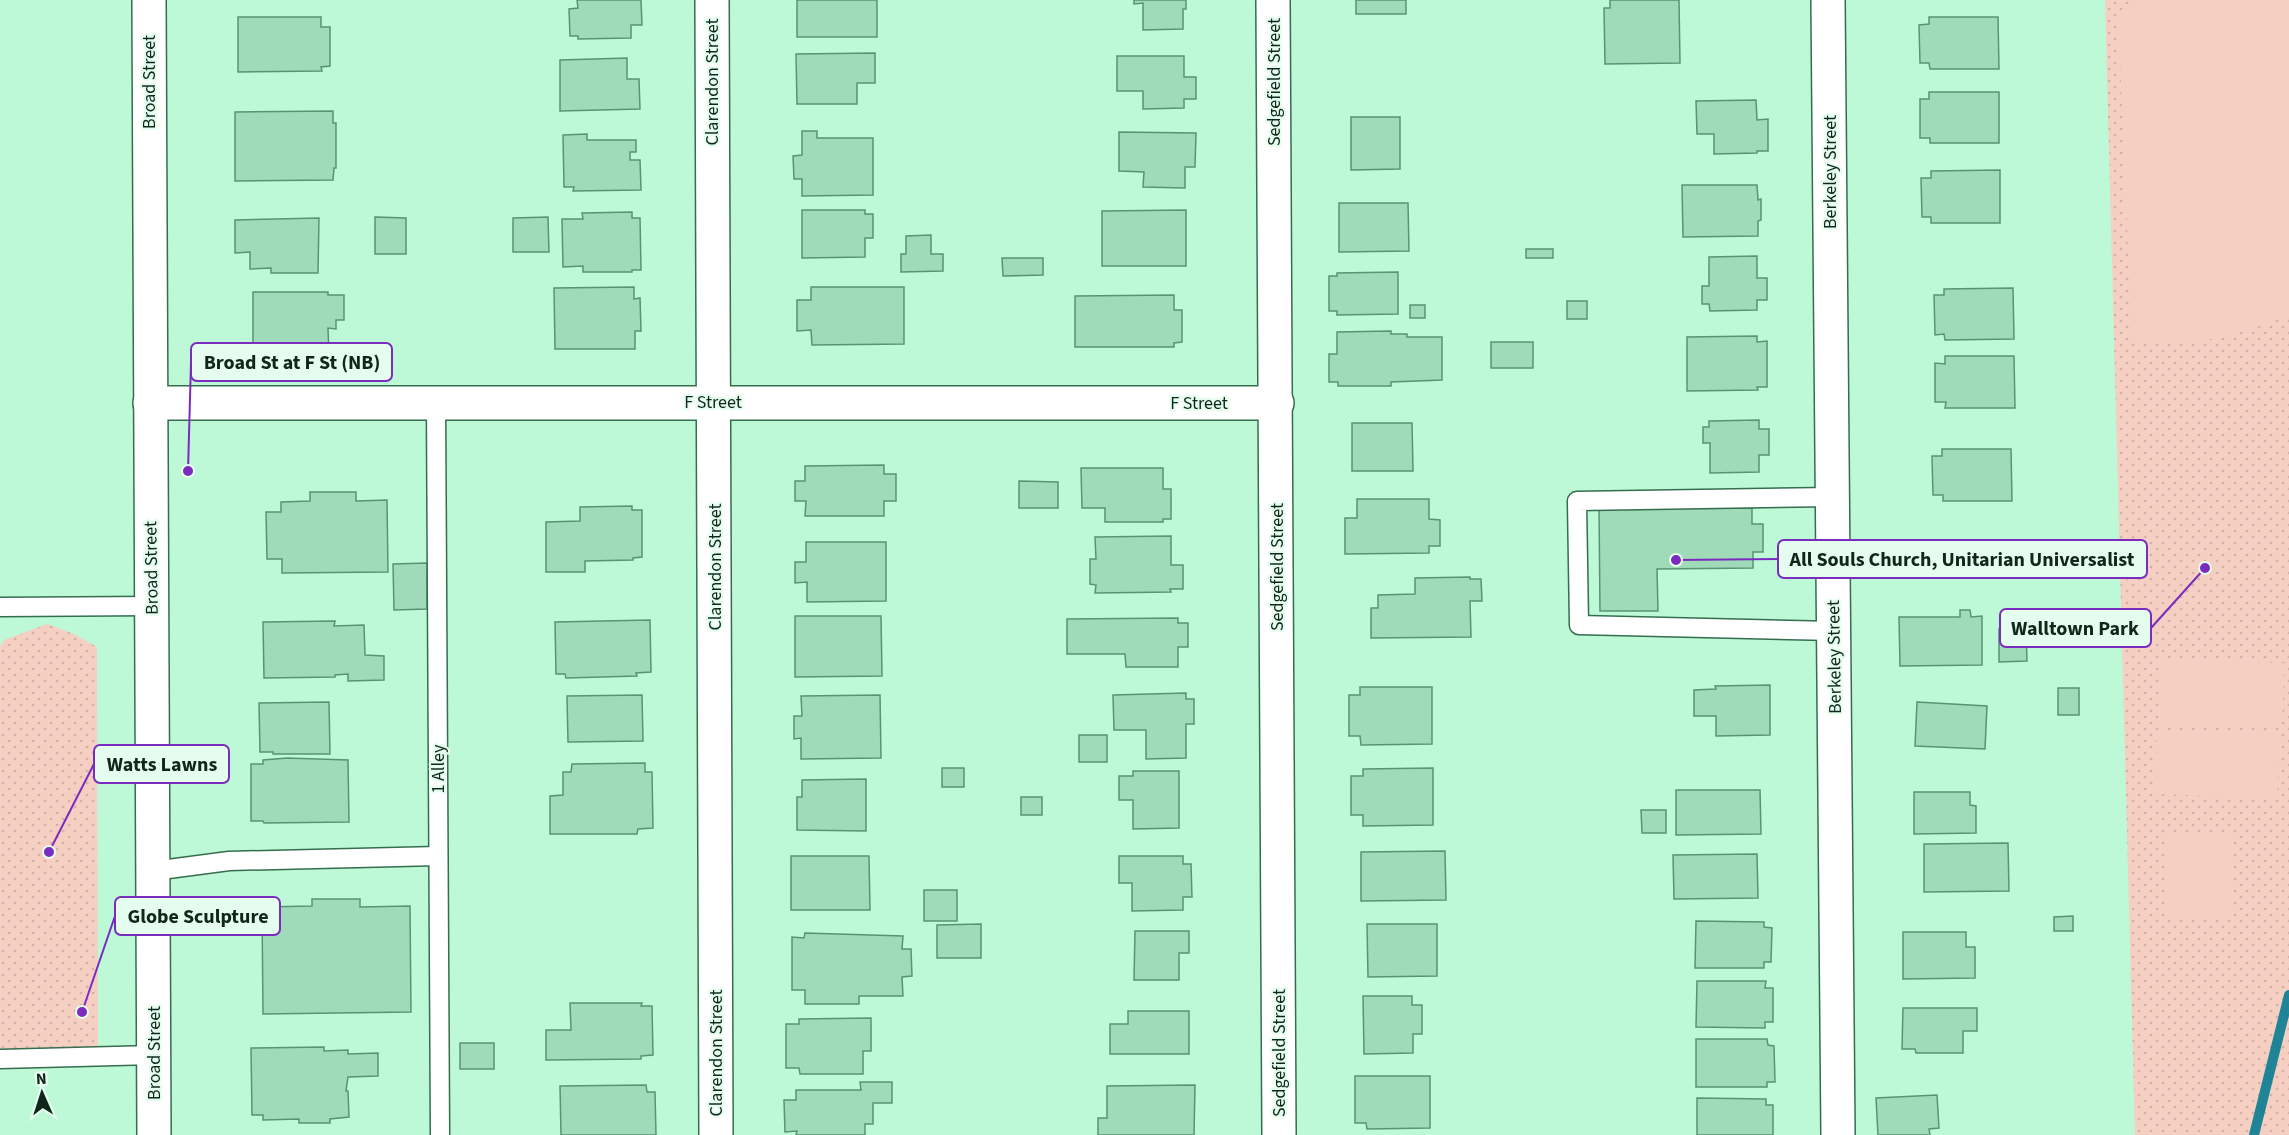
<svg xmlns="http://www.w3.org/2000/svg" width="2289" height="1135" viewBox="0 0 2289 1135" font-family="'Source Sans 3',sans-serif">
  <defs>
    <pattern id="park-dots" width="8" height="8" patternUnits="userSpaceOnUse" patternTransform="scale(1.5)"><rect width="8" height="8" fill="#f6cfc3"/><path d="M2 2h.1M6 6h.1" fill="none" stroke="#d2b2a7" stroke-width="1.8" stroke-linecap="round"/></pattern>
  </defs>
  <rect width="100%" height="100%" fill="#bdf9d6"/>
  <!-- park -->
  <g fill="url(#park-dots)">
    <path d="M2105,0H2289V1135H2135Z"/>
    <path d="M47,624L74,634L97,647L98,1057L0,1059V647L4,640Z"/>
  </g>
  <!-- pitch -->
  <g fill="#f6cfc3">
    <path d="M2133,0H2289V316L2226,337L2190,342L2132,344L2118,13Z"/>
    <path d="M2160,660L2284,663L2282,727L2158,724Z"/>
    <path d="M2157,731L2279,734L2277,798L2155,794Z"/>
    <path d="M2168,832L2234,833L2233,919L2166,918Z"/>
  </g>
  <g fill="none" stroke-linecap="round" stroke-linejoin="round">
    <!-- stream -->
    <path stroke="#208497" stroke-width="10" d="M2254,1135L2289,995"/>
  </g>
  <!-- building -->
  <g fill="#a0dbb9" stroke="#5a9373" stroke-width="1.5">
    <path d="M577,0H641L642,25H631V38L578,39V36H570L569,9L578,8Z"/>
    <rect x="797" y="0" width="80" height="37"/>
    <path d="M1134,0H1186V9H1183V29L1143,30V3L1134,4Z"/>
    <rect x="1356" y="0" width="50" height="14"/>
    <path d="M1610,0H1679L1680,63L1605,64L1604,8H1610Z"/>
    <path d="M238,17H321V27H330V66L321,67L322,71L238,72Z"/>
    <path d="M1929,17H1998L1999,69H1930L1929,63H1920L1919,25L1929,24Z"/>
    <path d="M875,53V83H857V104H797L796,54Z"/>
    <path d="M1117,56H1184V77H1196V99H1184V108L1143,109V91H1117Z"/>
    <path d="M627,58V79H639L640,109L560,111V60Z"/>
    <path d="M1929,92H1999V143H1930V138H1920V99H1929Z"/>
    <path d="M1756,100L1757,120L1768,119V151H1757V153L1714,154V134H1697L1696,101Z"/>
    <path d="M333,111V123H336V168H334L333,180L235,181V112Z"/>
    <path d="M1351,117H1400V169L1351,170Z"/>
    <path d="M802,131H817V138H873V195L802,196V179H794L793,156L802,155Z"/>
    <path d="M1119,132L1196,133L1195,167H1185V188L1143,187L1144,172L1119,171Z"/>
    <path d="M587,134V140H636V152H630V160H640L641,190L573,191L574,187H564L563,135Z"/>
    <path d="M2000,170V223H1931V217H1922L1921,178H1931V171Z"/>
    <path d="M1682,185H1757L1758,200L1761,199V220L1758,221V236L1683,237Z"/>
    <path d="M1339,203H1408L1409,251L1339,252Z"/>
    <path d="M802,210H865V214H873V238H865V257L802,258Z"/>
    <path d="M1186,210V266H1102V211Z"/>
    <path d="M632,212V218H640L641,270H632V272H583V266L563,267L562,219H583L582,213Z"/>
    <path d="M375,217L406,218V254H375Z"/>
    <path d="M548,217L549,252H513V218Z"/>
    <path d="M319,218L318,273H271V268L250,269V252L235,253V220Z"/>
    <path d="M931,235V254H943V271L901,272V254H906V236Z"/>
    <rect x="1526" y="249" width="27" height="9"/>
    <path d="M1757,256V278H1767V300H1757V310L1710,311L1709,304H1702V286H1709V257Z"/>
    <path d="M1002,258H1043V275L1003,276Z"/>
    <path d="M1398,272V314L1337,315V311H1329V276H1337V273Z"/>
    <path d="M634,287V299L640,298L641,331H635V349H555L554,288Z"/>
    <path d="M811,287H904V344L812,345L811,330L797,331V300H811Z"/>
    <path d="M2013,288L2014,339L1945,340L1944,334L1935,335L1934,295H1944V289Z"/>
    <path d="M253,292H328V295H344V320H336V329L328,328L329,356L253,357Z"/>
    <path d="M1174,295V310H1182V342L1174,343V347H1075V296Z"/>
    <rect x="1567" y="301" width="20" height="18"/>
    <rect x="1410" y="305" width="15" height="13"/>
    <path d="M1391,331V334H1407V337H1442V380L1391,382V386H1338V382H1329V354H1337V332Z"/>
    <path d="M1757,336V342L1767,341V387H1757L1758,390L1687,391V337Z"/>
    <rect x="1491" y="342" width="42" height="26"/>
    <path d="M1945,356H2014L2015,408H1945L1946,402H1935V363L1945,364Z"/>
    <path d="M1759,420V429H1769V455H1759V472L1710,473V443H1703V427H1709V421Z"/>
    <path d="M1352,423H1412L1413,471H1352Z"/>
    <path d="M1942,449H2011L2012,501H1943V495H1933L1932,456H1942Z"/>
    <path d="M884,465V474H896V501H884V516H805L806,501H795V481H805V466Z"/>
    <path d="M1081,468H1163V489H1171V519H1163V522H1105V508H1082Z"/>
    <path d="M1019,481L1058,482V508H1019Z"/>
    <path d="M310,492H356V501L387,500L388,572L282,573V559H267L266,512H281V502L310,501Z"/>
    <path d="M1357,499H1429V519L1440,520V546H1429V553L1345,554V518H1357Z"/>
    <path d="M632,506V510H642V557L633,558V560L585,561V572H546V522L580,521V507Z"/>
    <path d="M1599,507L1752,508V524H1763V552H1753V568L1657,569L1658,611H1600Z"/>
    <path d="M1171,536V565H1183V589H1170L1171,592L1095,593L1096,585L1090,584V559H1096L1095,537Z"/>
    <path d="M806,542H886V601L807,602V582L795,583V562H806Z"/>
    <path d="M427,563V609L394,610L393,564Z"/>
    <path d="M1470,577V579H1481L1482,601H1470L1471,637L1371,638V608H1378V595L1415,594V578Z"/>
    <path d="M1960,610H1970L1971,617L1982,616V665L1900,666L1899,617H1960Z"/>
    <path d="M795,616H881L882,676L795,677Z"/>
    <path d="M1178,618V623H1188V647H1178V667H1126L1125,654H1067V619Z"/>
    <path d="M650,620L651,672L636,673L637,676L566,678L565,674H556L555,622Z"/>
    <path d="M335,621L334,626L364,625L365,655L384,656V680L348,681V674L335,675V677L264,678L263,622Z"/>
    <path d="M1999,629H2026L2027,661L1999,662Z"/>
    <path d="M1770,685V735L1716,736V716H1694V690L1716,689L1715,686Z"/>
    <path d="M1360,687H1432V744L1361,745L1360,736H1349V695H1360Z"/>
    <rect x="2058" y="688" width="21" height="27"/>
    <path d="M1186,693V699H1194V724H1186V758L1146,759V730H1114L1113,695Z"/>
    <path d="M642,695L643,741L568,742L567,696Z"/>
    <path d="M880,695L881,758L801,759V738L794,739V716H802L801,696Z"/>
    <path d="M329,702L330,754H273V752H260L259,703Z"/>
    <path d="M1917,702L1987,706L1985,749L1915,746Z"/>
    <rect x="1079" y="735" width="28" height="27"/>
    <path d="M287,758L348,760L349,822L264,823L263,821H251V764H263V760Z"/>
    <path d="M645,763V772H652L653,828L638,829L637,834H550V796L563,795V772H571L572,764Z"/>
    <rect x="942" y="768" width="22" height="19"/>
    <path d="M1433,768V825L1363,826V815H1351V776H1363V769Z"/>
    <path d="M1133,771H1179V828L1133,829V800H1119V776H1133Z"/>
    <path d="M866,779V831L797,830V797H802V780Z"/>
    <path d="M1676,790H1760L1761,834L1676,835Z"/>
    <path d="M1914,792H1970V805L1976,806V833L1914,834Z"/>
    <rect x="1021" y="797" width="21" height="18"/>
    <path d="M1641,810H1666V833H1642Z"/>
    <path d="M2008,843L2009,891L1924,892V844Z"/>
    <path d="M1445,851L1446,900L1361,901V852Z"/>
    <path d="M1757,854L1758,898L1674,899L1673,855Z"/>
    <path d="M791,856H869L870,910H791Z"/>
    <path d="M1119,856H1183V864H1191L1192,897H1183V910L1132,911V883H1119Z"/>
    <rect x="924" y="890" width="33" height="31"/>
    <path d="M312,899H360V907L410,906L411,1012L263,1014L262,907L312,906Z"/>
    <path d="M2073,916V931H2054V917Z"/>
    <path d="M1696,921L1764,922V927L1772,928L1771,962H1764V968H1695Z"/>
    <path d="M981,924V958H937V925Z"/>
    <path d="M1367,924H1437V976L1368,977Z"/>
    <path d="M1135,931H1189V953H1179V980H1134Z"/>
    <path d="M1903,932H1966V947H1975V978L1903,979Z"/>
    <path d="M805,933L903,936L902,949H911L912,976L902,977L903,996H859V1004H805V990H792V937L804,938Z"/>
    <path d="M1697,981H1766L1765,988H1773V1022H1765V1028L1696,1027Z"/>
    <path d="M1363,996H1412V1005H1422V1034H1413V1053L1364,1054Z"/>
    <path d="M570,1003H642L641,1006H652L653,1055L641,1056V1059L546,1060V1030H571Z"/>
    <path d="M1903,1008H1977V1031H1963V1053H1916L1915,1049H1902Z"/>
    <path d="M1128,1011H1189V1054H1110V1024H1128Z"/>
    <path d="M871,1018V1051H863V1074H800L799,1068H786V1024H799V1019Z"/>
    <path d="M1696,1039H1767L1768,1045L1774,1046L1775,1082H1767V1087H1696Z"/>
    <rect x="460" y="1043" width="34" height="26"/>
    <path d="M324,1047V1051L348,1050V1054L378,1053V1076L348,1077L346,1091H348L349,1117L330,1119V1123H299V1119L263,1120V1115H252L251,1048Z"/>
    <path d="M1355,1076H1430V1128L1367,1129L1366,1123H1355Z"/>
    <path d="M860,1082H892V1103H873V1124H865V1135H796L797,1131L785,1132L784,1100H796V1090H861Z"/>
    <path d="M646,1085L647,1092H655L656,1135H561L560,1086Z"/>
    <path d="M1195,1085L1194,1135H1098V1118H1107V1086Z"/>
    <path d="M1937,1095L1939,1128L1929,1129L1930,1135H1878L1876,1098Z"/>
    <path d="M1697,1098L1766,1099V1105H1773V1135H1697Z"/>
  </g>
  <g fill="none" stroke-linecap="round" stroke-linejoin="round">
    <!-- lane casing -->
    <g stroke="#356d4f" stroke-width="21">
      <g id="lane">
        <path d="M436,402L440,1135"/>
        <path d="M1832,497L1577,501L1579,625L1833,631"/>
        <path d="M0,607L152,606"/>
        <path d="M153,871L229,861L438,856"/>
        <path d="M0,1059L154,1055"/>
      </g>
    </g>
    <!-- street casing -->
    <g stroke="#356d4f" stroke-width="36">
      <g id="street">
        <path d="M712,0L716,1135"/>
        <path d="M1273,0L1279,1135"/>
        <path d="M1828,0L1838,1135"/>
        <path d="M150,403H1277"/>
      </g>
    </g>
    <!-- secondary casing -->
    <g stroke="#356d4f" stroke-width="36">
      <path id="secondary" d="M149,0L154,1135"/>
    </g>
    <!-- lane -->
    <use href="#lane" stroke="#fff" stroke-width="18"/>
    <!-- street -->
    <use href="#street" stroke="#fff" stroke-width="33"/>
    <!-- secondary -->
    <use href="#secondary" stroke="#fff" stroke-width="33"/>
  </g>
  <g text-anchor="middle" stroke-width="4.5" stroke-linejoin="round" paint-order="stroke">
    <!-- street labels -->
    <g font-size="18" fill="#0f261a" stroke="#e5fdee">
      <text transform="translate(149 82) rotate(-90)" y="6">Broad Street</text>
      <text transform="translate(712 82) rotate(-90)" y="6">Clarendon Street</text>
      <text transform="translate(1274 82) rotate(-90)" y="6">Sedgefield Street</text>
      <text transform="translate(1830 172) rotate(-90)" y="6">Berkeley Street</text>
      <text x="713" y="408">F Street</text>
      <text x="1199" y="409">F Street</text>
      <text transform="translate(715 567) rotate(-90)" y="6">Clarendon Street</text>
      <text transform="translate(1277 567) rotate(-90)" y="6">Sedgefield Street</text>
      <text transform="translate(151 568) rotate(-91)" y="6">Broad Street</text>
      <text transform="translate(1834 657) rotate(-91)" y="6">Berkeley Street</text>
      <text transform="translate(438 769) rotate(-90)" y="6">1 Alley</text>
      <text transform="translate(154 1053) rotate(-90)" y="6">Broad Street</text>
      <text transform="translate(716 1053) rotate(-90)" y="6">Clarendon Street</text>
      <text transform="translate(1279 1053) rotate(-90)" y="6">Sedgefield Street</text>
    </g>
  </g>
  <!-- callouts -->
  <path fill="none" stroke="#7b2cbf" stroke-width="2" d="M188 471L191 362M1676 560L1778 559M2205 568L2151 628M49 852L94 764M82 1012L115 916"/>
  <g fill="#7b2cbf" stroke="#e5fdee" stroke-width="2">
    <circle cx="188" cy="471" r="6"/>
    <circle cx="1676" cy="560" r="6"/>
    <circle cx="2205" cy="568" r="6"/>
    <circle cx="49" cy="852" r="6"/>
    <circle cx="82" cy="1012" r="6"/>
  </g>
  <g fill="#e5fdee" stroke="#7b2cbf" stroke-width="2">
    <rect x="191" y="343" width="201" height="38" rx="6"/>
    <rect x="1778" y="540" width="369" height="38" rx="6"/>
    <rect x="2000" y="609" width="151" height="38" rx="6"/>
    <rect x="94" y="745" width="135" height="38" rx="6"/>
    <rect x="115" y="897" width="165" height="38" rx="6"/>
  </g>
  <g font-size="20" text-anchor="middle" font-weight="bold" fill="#0f261a">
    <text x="292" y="369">Broad St at F St (NB)</text>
    <text x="1962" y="566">All Souls Church, Unitarian Universalist</text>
    <text x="2075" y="635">Walltown Park</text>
    <text x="162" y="771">Watts Lawns</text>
    <text x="198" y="923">Globe Sculpture</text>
  </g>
  <!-- north arrow -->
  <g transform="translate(42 1093) rotate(357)" stroke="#e5fdee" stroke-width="4.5" paint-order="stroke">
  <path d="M0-4.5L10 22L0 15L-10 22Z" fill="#0f261a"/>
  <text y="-9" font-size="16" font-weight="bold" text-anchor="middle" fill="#0f261a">N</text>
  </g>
</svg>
